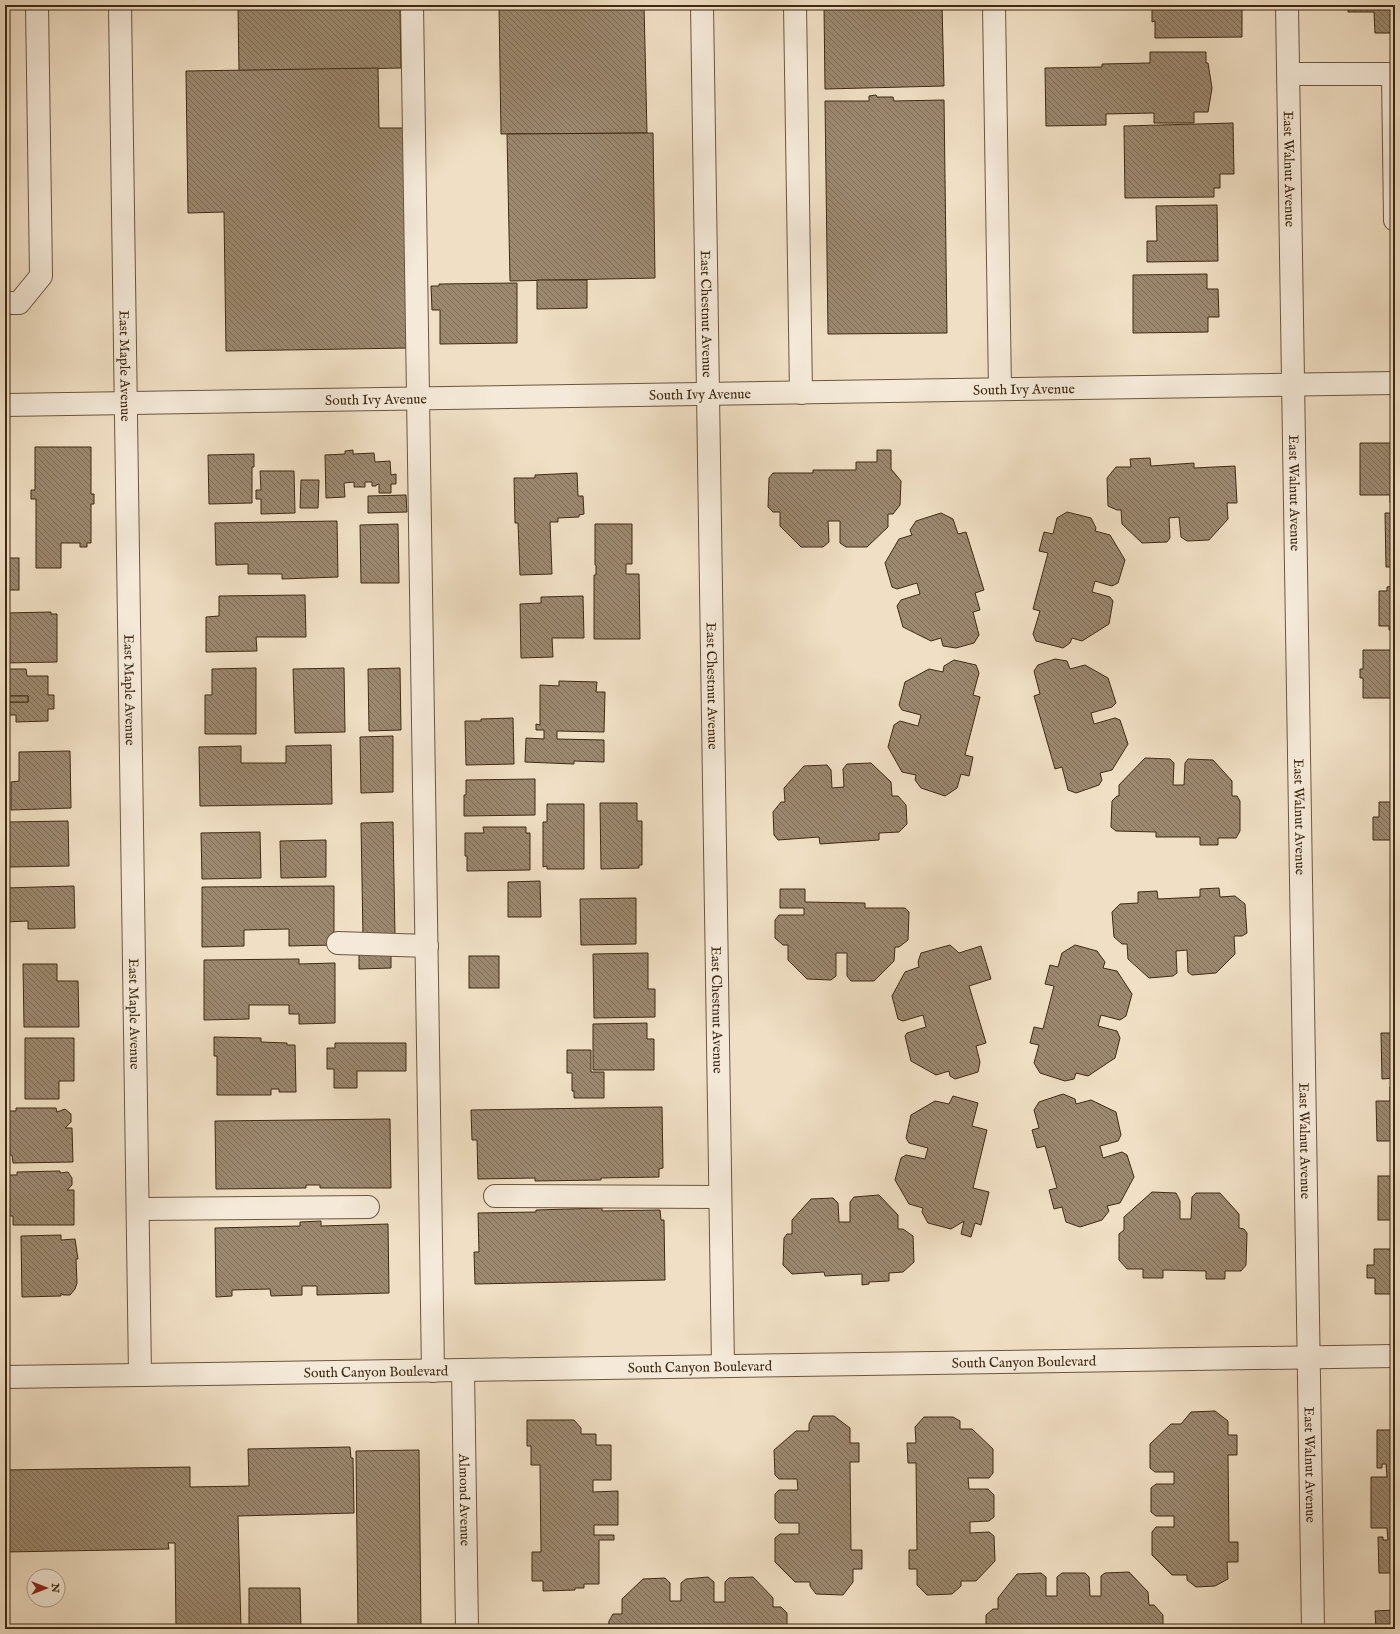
<svg xmlns="http://www.w3.org/2000/svg" width="1400" height="1634" viewBox="0 0 1400 1634" font-family="'IM FELL English',serif">
  <defs>
    <pattern id="building-back-hatch" width="6" height="6" patternUnits="userSpaceOnUse"><rect width="6" height="6" fill="#9b886f"/><path d="M-1 5l2 2M0 0l6 6M5-1l2 2" fill="none" stroke="#806f5a"/></pattern>
  </defs>
  <rect width="100%" height="100%" fill="#f0dfc4"/>
  <filter id="stains"><feTurbulence type="fractalNoise" baseFrequency=".005" numOctaves="4"/><feColorMatrix values="0 0 0 0 .2 0 0 0 0 .09 0 0 0 0 .02 0 0 0 .5 -.17"/></filter>
  <radialGradient id="worn" r=".72"><stop offset=".6" stop-color="#630" stop-opacity="0"/><stop offset="1" stop-color="#630" stop-opacity=".3"/></radialGradient>
  <!-- building -->
  <g fill="url(#building-back-hatch)" stroke="#3f2a13">
    <path d="M238,5H400L401,68L239,71Z"/>
    <path d="M499,5H644L647,133L501,134Z"/>
    <path d="M824,5H942L944,86L825,89Z"/>
    <path d="M1152,5H1242V37L1155,38V21L1152,22Z"/>
    <path d="M1348,5H1395V33H1375L1374,12H1348Z"/>
    <path d="M1150,52H1206V63H1208L1212,88L1208,112H1194V123H1154V113L1106,114V125L1046,126L1045,68L1102,67V64L1150,63Z"/>
    <path d="M378,68L379,128H404L408,348L226,351L224,212L188,213L186,71Z"/>
    <path d="M876,95L877,97H893L894,101L944,100L947,333L828,334L825,101H869V96Z"/>
    <path d="M1233,123L1234,174H1220V188H1214V197L1125,198L1124,126Z"/>
    <path d="M653,133L655,278L510,281L507,134Z"/>
    <path d="M1217,205L1218,261L1147,262V241H1157L1156,206Z"/>
    <path d="M1207,274V289H1218L1219,317H1208V332L1133,333V275Z"/>
    <path d="M537,280H587V308L537,309Z"/>
    <path d="M517,283V343L440,344V310H432L431,286H439V284Z"/>
    <path d="M1360,443H1395V503H1390V495H1360Z"/>
    <path d="M35,447H91V494H94V504H91V543H87V547H80V543H61V568H36V499H31V490H35Z"/>
    <path d="M353,450V454L374,453L375,462L390,461L391,475L396,474V484H391V493H379V484L376,485V486H372V482H365V487H354V482L344,483L345,497L326,498L325,455L345,454V451Z"/>
    <path d="M877,450H891V469L901,481L900,505L893,514H888V527L867,547H846L840,543V521H828L829,542L823,547H801L780,526V512H773L768,507L769,478L773,473H813V470H856V462H877Z"/>
    <path d="M254,454V467H252V503L209,504L208,455Z"/>
    <path d="M1150,458L1151,466L1194,463V468L1235,466L1237,503H1227L1228,519L1209,540L1187,541L1181,537L1179,517L1169,518L1170,538L1167,542L1142,543L1122,524L1121,510H1117L1108,506L1107,478L1116,467H1131L1130,459Z"/>
    <path d="M260,471H294L295,513L261,514V499H256V490H261Z"/>
    <path d="M577,473L578,496H583L584,514L579,515V517L558,518V522H550L552,574L520,575L518,523H515L514,478H535V475Z"/>
    <path d="M301,480H319L318,508H300Z"/>
    <path d="M406,495L407,512L368,513V496Z"/>
    <path d="M1067,512L1091,518L1096,528L1095,531L1110,535L1125,560L1118,583L1112,586L1095,581L1092,592L1110,597L1113,601L1109,624L1082,641L1072,638L1070,643L1063,648L1036,641L1033,634L1040,611L1033,609L1048,553L1039,551L1044,532L1053,534L1057,518Z"/>
    <path d="M941,513L953,519L958,534L966,532L984,590L975,593L980,610L973,612L979,635L974,643L956,648L943,646L941,638L931,641L903,627L897,606L901,600L920,594L917,583L897,589L892,587L885,563L899,539L912,535L910,530L916,521Z"/>
    <path d="M1385,513H1395V567H1386Z"/>
    <path d="M337,521L338,577L282,579V574H248V564L216,565L215,523Z"/>
    <path d="M398,524L399,583H361L360,525Z"/>
    <path d="M595,524H632V564H626V574H639L640,639H594V575H596V565H595Z"/>
    <rect x="5" y="558" width="14" height="32"/>
    <path d="M1395,586V630H1389V626H1379V591H1387V587Z"/>
    <path d="M305,595L306,637H256L257,651L206,652V617L219,616V596Z"/>
    <path d="M583,596L584,638H552L553,657L521,658L520,604L541,603V597Z"/>
    <path d="M51,612V614H57V662L5,663V613Z"/>
    <path d="M1363,650H1395V700L1394,698H1363V678H1360V669H1363Z"/>
    <path d="M1055,659L1067,661L1070,669L1085,665L1108,678L1116,703L1112,707L1091,713L1094,724L1115,718L1120,720L1128,744L1112,770L1100,773L1102,780L1099,785L1076,793L1068,790L1062,767L1055,769L1034,696L1040,694L1034,671L1038,665Z"/>
    <path d="M954,660L976,665L979,673L973,695L980,697L965,755L973,757L969,776L961,774L957,788L945,796L921,788L915,780L916,775L902,772L888,747L894,725L900,721L918,726L921,715L902,710L899,705L905,682L929,669L943,672L944,666Z"/>
    <path d="M256,668V734H205V695H212V669Z"/>
    <path d="M344,668L345,732L295,733L293,669Z"/>
    <path d="M400,668L401,730L369,731L368,669Z"/>
    <path d="M5,669H26L27,676H48V695H54V709H48V721L16,722V715H5V702H28V696H8V687H5Z"/>
    <path d="M559,681L597,682L596,692H605L604,732L557,731V739L604,740V762L574,761V764L525,762L526,738L544,739V730H536V724L540,725V685L559,686Z"/>
    <path d="M5,687H8V696H28V702H5Z"/>
    <path d="M513,718L514,764L466,765L465,721H481V719Z"/>
    <path d="M393,736V792L361,793L360,737Z"/>
    <path d="M331,745L332,804L200,806L199,747L241,746V763H286V746Z"/>
    <path d="M70,751L71,808L11,810V782L19,781V752Z"/>
    <path d="M1145,758L1170,759L1174,763L1173,785H1184L1185,763L1188,759L1213,760L1232,781V796H1237L1240,801V831L1236,838H1218V845H1200V837H1156V832L1116,831L1111,827L1112,801L1117,796H1119V785Z"/>
    <path d="M871,763L891,782L892,796H898L906,805L907,824L899,832L879,833V840L820,844L819,837L778,840L774,835L773,812L781,802H785L784,788L804,766L827,765L831,770L832,788L844,787L843,769L847,764Z"/>
    <path d="M535,779V815L464,816V795H466V780Z"/>
    <path d="M1379,802H1395V840H1373V817H1379Z"/>
    <path d="M600,803H637V821H642V865H639V868L601,869Z"/>
    <path d="M547,804H584V869H547V866L543,867V822H547Z"/>
    <path d="M68,821L69,866L9,867V855H5V841H8V822Z"/>
    <path d="M393,822L395,936L363,937L361,823Z"/>
    <path d="M483,827H526V833H530V870L467,871V856H465V833H484Z"/>
    <path d="M260,832L261,878L202,879L201,833Z"/>
    <path d="M326,840V877L281,878L280,841Z"/>
    <path d="M540,881L541,917H508V882Z"/>
    <path d="M74,886L75,928L28,929V921L5,922V888Z"/>
    <path d="M334,886V945L289,946V929L244,930V946L202,947V887Z"/>
    <path d="M1219,888L1220,897L1235,896L1245,904L1247,933L1242,936H1234L1235,954L1216,973L1192,975L1188,972L1187,950L1176,951L1177,973L1173,976L1149,978L1128,959L1127,944H1122L1114,937L1112,912L1120,904L1138,903V892L1157,891L1158,899L1200,897V889Z"/>
    <path d="M780,889H805V902L865,903V908H905L909,912L908,940L899,947H895L894,961L874,981H851L847,976V953H836V976L831,980L807,979L788,960V945H783L775,938V920L779,915H804V908H780Z"/>
    <path d="M636,898V944L581,945L580,899Z"/>
    <path d="M950,945L959,953L981,946L991,979L969,986L986,1043L976,1046L980,1062L978,1072L955,1079L950,1076L949,1071L936,1075L911,1061L905,1036L907,1033L926,1027L923,1015L903,1021L898,1019L892,996L905,972L919,967L918,962L921,953Z"/>
    <path d="M1075,945L1097,951L1105,962L1103,968L1117,971L1132,994L1126,1016L1120,1020L1101,1015L1098,1026L1117,1031L1120,1038L1115,1058L1088,1076L1076,1073L1074,1079L1065,1081L1040,1073L1034,1063L1039,1045L1030,1043L1034,1027L1043,1029L1054,986L1045,984L1050,965L1058,967L1062,953Z"/>
    <path d="M359,949H391V968L359,969Z"/>
    <path d="M648,953V989H655V1017L594,1018L593,954Z"/>
    <rect x="469" y="956" width="30" height="32"/>
    <path d="M299,959V964L335,963V1023L299,1024V1014H289V1005H249V1019L204,1020V960Z"/>
    <path d="M23,964H57V981H78L79,1027H24Z"/>
    <path d="M647,1023V1039H654V1070H593V1024Z"/>
    <path d="M1381,1033H1395V1078L1382,1079Z"/>
    <path d="M214,1037L261,1038V1042L287,1043V1045H295L296,1092H279V1089H271V1095H217V1056H214Z"/>
    <path d="M25,1038H74V1081H59V1099H25Z"/>
    <path d="M335,1043H406V1071H357V1088H334V1069H327V1048H335Z"/>
    <path d="M567,1050H591V1072H604V1098H574V1091H572V1073H567Z"/>
    <path d="M5,1058H9L8,1100H5Z"/>
    <path d="M1390,1087H1395V1141H1377L1376,1101H1390Z"/>
    <path d="M1063,1094L1075,1099L1076,1104L1091,1100L1116,1112L1121,1135L1118,1141L1100,1146L1103,1158L1122,1152L1127,1155L1134,1177L1120,1203L1107,1206L1109,1211L1102,1220L1080,1227L1066,1222L1062,1207L1054,1209L1049,1190L1057,1188L1045,1146L1037,1148L1032,1130L1039,1128L1034,1110L1039,1102Z"/>
    <path d="M953,1096L978,1103L972,1126L987,1130L973,1188L989,1192L981,1225L975,1223L971,1237L961,1234L964,1221L951,1229L928,1223L922,1212L923,1208L909,1204L895,1180L901,1158L906,1155L925,1159L928,1148L909,1143L906,1138L911,1115L935,1101L949,1104Z"/>
    <path d="M662,1107L663,1168L659,1169V1177L601,1178V1180L535,1181V1178L478,1179L477,1140H472L471,1110Z"/>
    <path d="M16,1108H56L57,1112L65,1109L71,1114V1122L65,1128H72L73,1162L13,1163L12,1155H5V1111H16Z"/>
    <path d="M390,1119L391,1188H320V1185H306V1188L216,1189L215,1121Z"/>
    <path d="M60,1171V1173L68,1172L72,1178V1185L67,1190H74V1225H13V1216H5V1175H17V1172Z"/>
    <rect x="1378" y="1176" width="17" height="44"/>
    <path d="M1152,1192L1176,1193L1180,1201V1219H1191L1192,1197L1196,1193H1220L1239,1214V1228L1244,1229L1247,1233L1246,1265L1241,1271H1225V1279H1206V1271L1163,1270V1278H1143V1269H1127L1119,1260V1234L1124,1230V1217Z"/>
    <path d="M879,1195L898,1215V1229H903L913,1236L914,1262L903,1272L889,1273V1281L869,1282V1284L862,1285V1274L825,1276L824,1272L792,1274L783,1265L784,1238L787,1234H792V1220L811,1199L833,1198L838,1203L839,1222H850V1202L854,1197Z"/>
    <path d="M602,1208V1211L660,1210L661,1220H664L665,1280L475,1284L474,1252H479L478,1213L536,1212V1210Z"/>
    <path d="M321,1221V1226L388,1224L389,1293L317,1295V1286H302V1295L271,1296L270,1289L232,1290V1296L216,1297L215,1228L300,1226V1222Z"/>
    <path d="M61,1235V1240L75,1239L78,1259H76L77,1283L75,1289L70,1295H63L61,1293V1296L22,1297L21,1236Z"/>
    <path d="M5,1240L8,1260H6L7,1285L5,1292Z"/>
    <path d="M1374,1249H1395V1294H1375V1278H1367V1265H1374Z"/>
    <path d="M1215,1411L1228,1421V1435H1237V1455H1228L1229,1542H1238V1562H1227L1228,1579L1215,1586L1196,1587L1187,1580V1575H1172L1152,1555V1532L1156,1527H1174V1516H1156L1151,1512V1488L1156,1484H1174V1472H1155L1150,1468V1444L1171,1424H1181L1191,1412Z"/>
    <path d="M813,1416H834L850,1428V1443H859V1462H850L851,1550H862V1569H853V1582L843,1595L816,1594L810,1586V1582H795L775,1562V1538L780,1534H799V1523H779L775,1519V1494L779,1490H798L797,1479H779L775,1475L774,1450L796,1431H809V1424Z"/>
    <path d="M924,1417H953L960,1421V1429H972L993,1449V1473L989,1478H968L969,1489H988L994,1495V1517L989,1521L970,1522V1533L989,1532L994,1536L995,1561L976,1581H961V1586L952,1594L927,1595L917,1585V1569H909V1550H917L916,1463H908L907,1443H916L915,1427Z"/>
    <path d="M527,1420H574L581,1428V1434H596V1445H611V1480H593V1492L618,1491V1525H594V1535H614V1540H599V1584H584V1588H575V1590L543,1591V1581H532V1552H541L540,1465H531V1446H527Z"/>
    <path d="M1377,1430H1395V1573H1379L1378,1537H1383V1540H1388L1387,1528H1371V1477H1387L1386,1464H1382V1468H1377Z"/>
    <path d="M350,1447L351,1458H353L354,1513L238,1516L241,1629H176L175,1543H168L169,1549L5,1552V1470L190,1467V1487L249,1486L248,1449Z"/>
    <path d="M419,1450L421,1629H358L356,1451Z"/>
    <path d="M1129,1572L1148,1592L1149,1605H1154L1163,1615V1629H986V1615L993,1609H998V1598L1017,1574L1041,1573L1046,1577V1596H1057V1577L1062,1573H1085L1089,1577L1090,1596H1101V1576L1105,1573Z"/>
    <path d="M708,1577L714,1582V1602H725V1582L729,1578L753,1577L773,1598V1607H781L787,1613V1629H608L609,1621L613,1614H622V1599L643,1579L665,1578L670,1583V1601H681V1583L686,1579Z"/>
    <path d="M249,1588H300L301,1629H249Z"/>
    <path d="M1395,1610V1629H1376L1375,1611Z"/>
  </g>
  <g fill="none" stroke-linecap="round" stroke-linejoin="round">
    <!-- minor casing -->
    <g stroke="#6b573f" stroke-width="24">
      <g id="minor">
        <path id="s1" d="M120,5L140,1375"/>
        <path d="M412,5L433,1371"/>
        <path id="s2" d="M702,5L723,1366"/>
        <path d="M795,5L801,393"/>
        <path d="M994,5L1000,389"/>
        <path id="s3" d="M1287,5L1313,1629"/>
        <path d="M1289,74H1393L1395,220"/>
        <path d="M5,303H19L41,276L37,5"/>
        <path id="s4" d="M5,405L1395,383"/>
        <path d="M338,943L427,946"/>
        <path d="M495,1196L720,1197"/>
        <path d="M138,1209L368,1207"/>
        <path id="s5" d="M463,1370L467,1629"/>
        <path id="s6" d="M5,1377L1395,1356"/>
      </g>
    </g>
    <!-- minor -->
    <use href="#minor" stroke="#f5ead9" stroke-width="22"/>
  </g>
  <g text-anchor="middle" stroke-width="4" stroke-linejoin="round" paint-order="stroke">
    <!-- street labels -->
    <g font-size="14" fill="#3f2a13" stroke="#f5ead9">
      <text dy="5" stroke="none"><textPath href="#s3" startOffset="164">East Walnut Avenue</textPath></text>
      <text dy="5" stroke="none"><textPath href="#s2" startOffset="309">East Chestnut Avenue</textPath></text>
      <text dy="5" stroke="none"><textPath href="#s1" startOffset="361">East Maple Avenue</textPath></text>
      <text dy="5" stroke="none"><textPath href="#s4" startOffset="1019">South Ivy Avenue</textPath></text>
      <text dy="5" stroke="none"><textPath href="#s4" startOffset="695">South Ivy Avenue</textPath></text>
      <text dy="5" stroke="none"><textPath href="#s4" startOffset="371">South Ivy Avenue</textPath></text>
      <text dy="5" stroke="none"><textPath href="#s3" startOffset="488">East Walnut Avenue</textPath></text>
      <text dy="5" stroke="none"><textPath href="#s2" startOffset="681">East Chestnut Avenue</textPath></text>
      <text dy="5" stroke="none"><textPath href="#s1" startOffset="685">East Maple Avenue</textPath></text>
      <text dy="5" stroke="none"><textPath href="#s3" startOffset="812">East Walnut Avenue</textPath></text>
      <text dy="5" stroke="none"><textPath href="#s2" startOffset="1005">East Chestnut Avenue</textPath></text>
      <text dy="5" stroke="none"><textPath href="#s1" startOffset="1009">East Maple Avenue</textPath></text>
      <text dy="5" stroke="none"><textPath href="#s3" startOffset="1136">East Walnut Avenue</textPath></text>
      <text dy="5" stroke="none"><textPath href="#s6" startOffset="1019">South Canyon Boulevard</textPath></text>
      <text dy="5" stroke="none"><textPath href="#s6" startOffset="695">South Canyon Boulevard</textPath></text>
      <text dy="5" stroke="none"><textPath href="#s6" startOffset="371">South Canyon Boulevard</textPath></text>
      <text dy="5" stroke="none"><textPath href="#s3" startOffset="1460">East Walnut Avenue</textPath></text>
      <text dy="5" stroke="none"><textPath href="#s5" startOffset="130">Almond Avenue</textPath></text>
    </g>
  </g>
  <!-- margin -->
  <rect width="1400" height="1634" fill="none" stroke="#f0dfc4" stroke-width="20"/>
  <rect x="6" y="6" width="1388" height="1622" fill="none" stroke="#3f2a13" stroke-width="2"/>
  <rect x="10" y="10" width="1380" height="1614" fill="none" stroke="#3f2a13"/>
  <!-- north arrow -->
  <g transform="translate(46 1588) rotate(90)"><circle r="19" fill="#f5ead9" stroke="#ac9d8a"/>
  <path d="M0-3L7 15L0 10L-7 15Z" fill="#8f2418"/>
  <text y="-6" font-size="11" font-weight="bold" text-anchor="middle" fill="#3f2a13">N</text>
  </g>
  <rect width="100%" height="100%" filter="url(#stains)"/>
  <rect width="100%" height="100%" fill="url(#worn)"/>
</svg>
